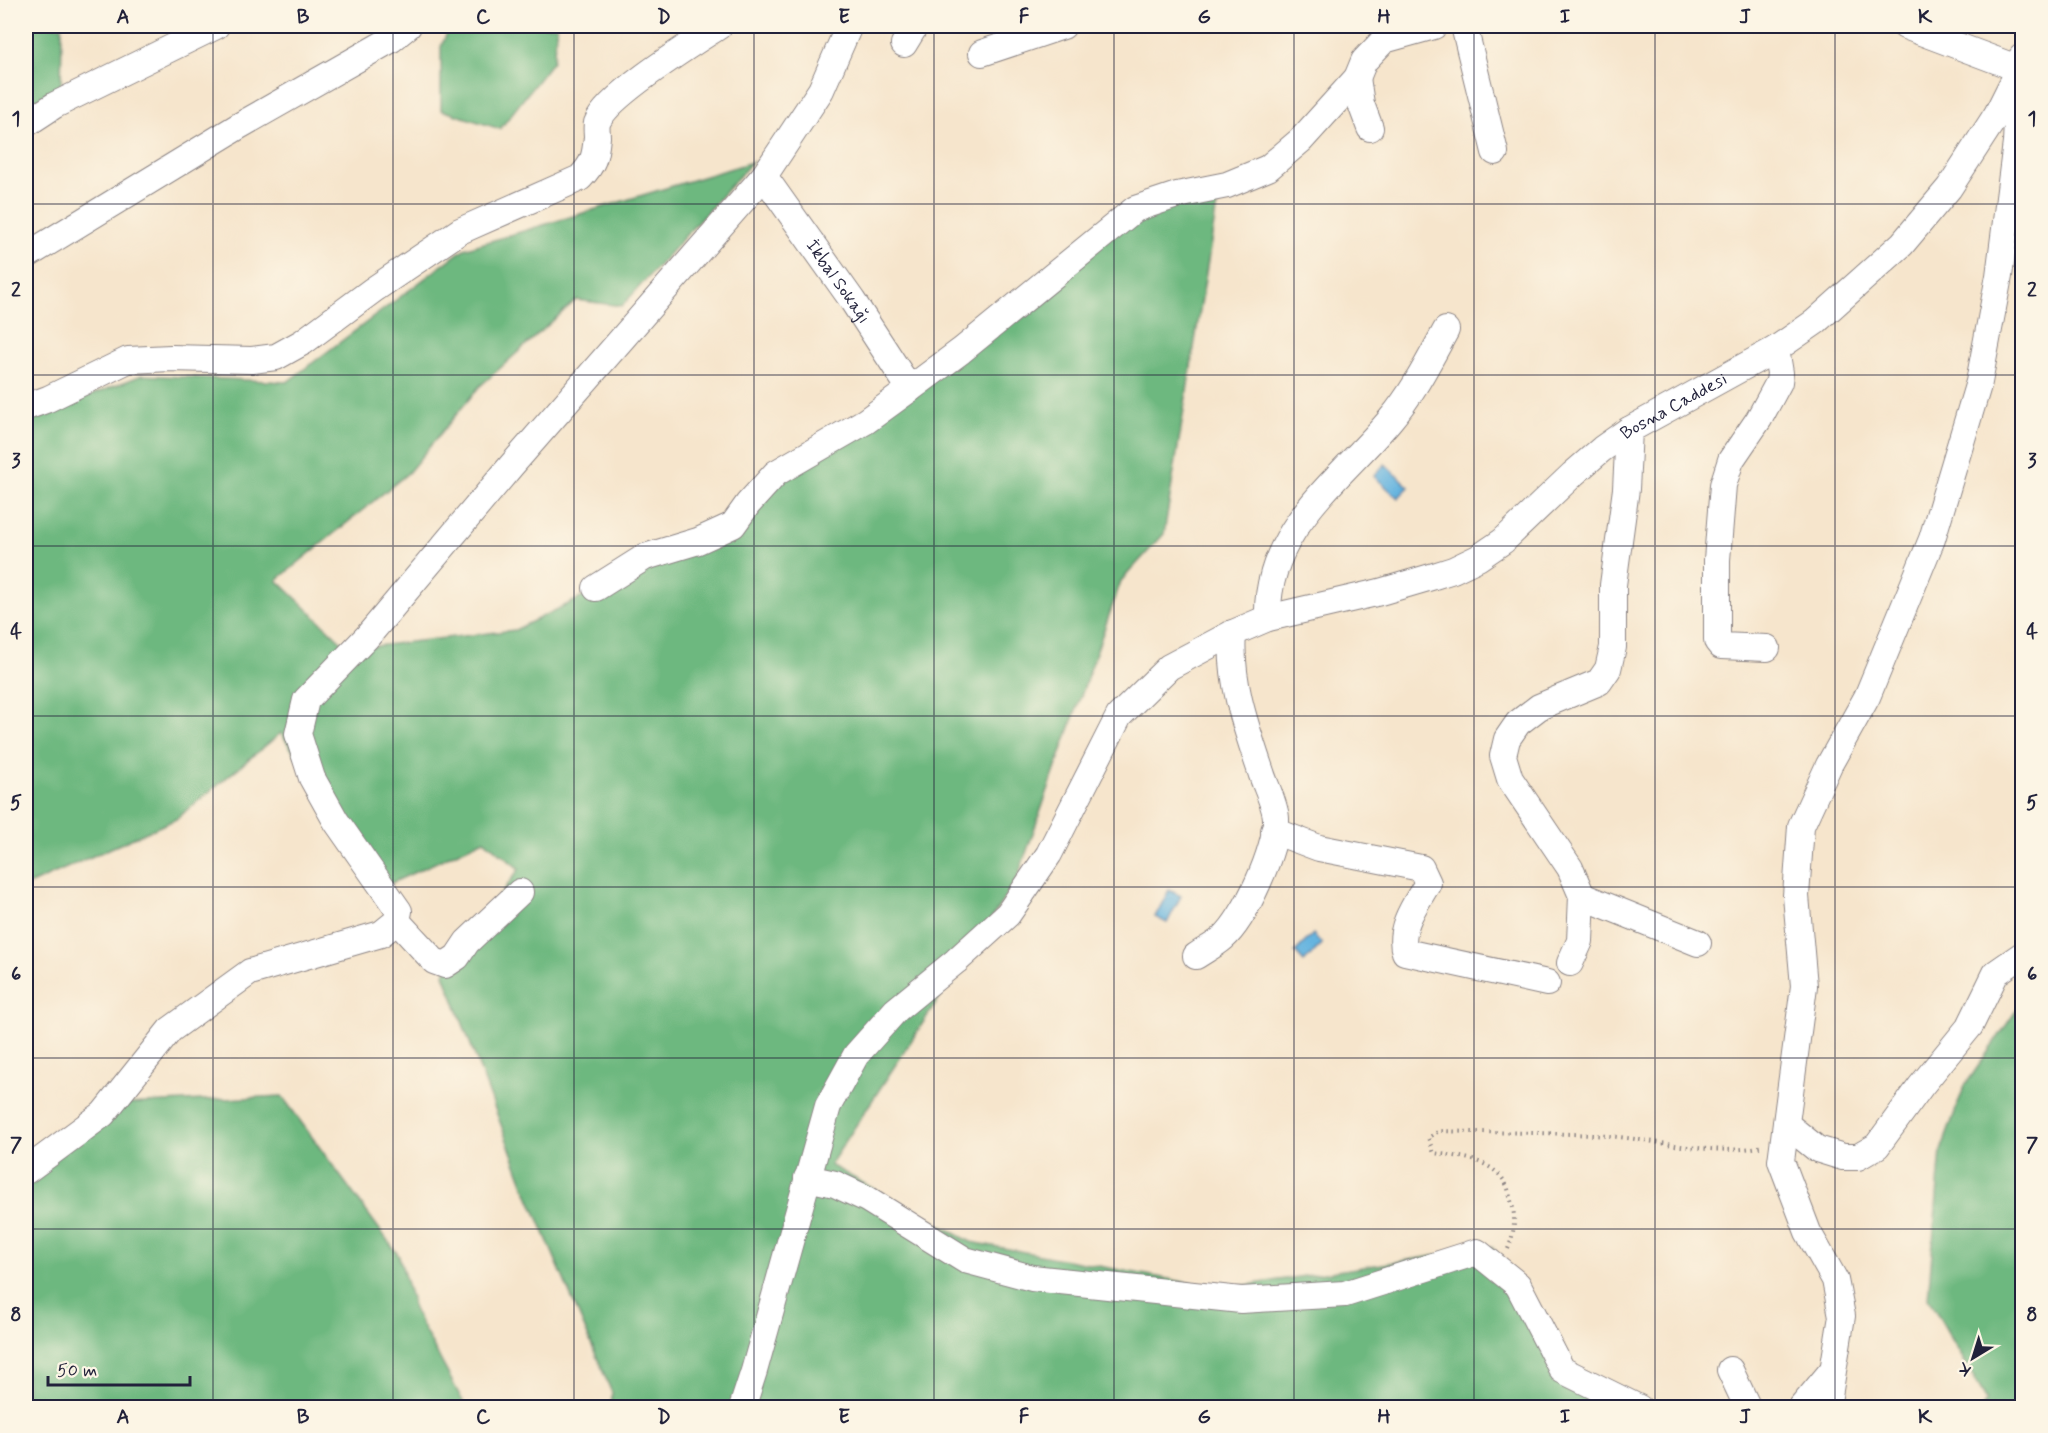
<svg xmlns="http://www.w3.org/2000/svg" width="2048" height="1433" viewBox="0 0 2048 1433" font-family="Mynerve,sans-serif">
  <rect width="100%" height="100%" fill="#fcf5e5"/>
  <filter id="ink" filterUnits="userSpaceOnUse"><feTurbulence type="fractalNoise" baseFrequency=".0167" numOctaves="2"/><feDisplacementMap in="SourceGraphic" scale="12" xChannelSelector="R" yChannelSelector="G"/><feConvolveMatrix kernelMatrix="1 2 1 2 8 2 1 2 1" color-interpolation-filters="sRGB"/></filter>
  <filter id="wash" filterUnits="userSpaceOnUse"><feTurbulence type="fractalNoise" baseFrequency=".008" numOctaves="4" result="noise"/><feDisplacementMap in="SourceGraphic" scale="24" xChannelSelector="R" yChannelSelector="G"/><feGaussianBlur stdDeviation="1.35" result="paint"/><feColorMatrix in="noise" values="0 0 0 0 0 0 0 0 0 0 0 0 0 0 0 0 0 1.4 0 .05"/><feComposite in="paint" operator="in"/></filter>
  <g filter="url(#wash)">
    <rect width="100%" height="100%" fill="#f6e5cc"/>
    <!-- forest -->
    <g fill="#6db87f" stroke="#486d5d" stroke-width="1.5">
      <path d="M26,26H62L61,96L26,119Z"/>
      <path d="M450,26H557L553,61L500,129L441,110V47Z"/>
      <path d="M752,162L622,306L576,300L479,387L408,473L277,580L349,649L515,630L710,535L1130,218L1220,186L1164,534L1121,581L1017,879L830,1165L971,1242L1221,1289L1492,1247L1573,1370L1646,1407H611L612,1393L523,1183L444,974L519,869L484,840L381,888L281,733L176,819L26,886V421L142,375L287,382L464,249Z"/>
      <path d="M2022,1002V1407H1983L1987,1400L1928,1298L1941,1151L1964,1087Z"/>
      <path d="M282,1096L399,1256L415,1313L466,1407L26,1408V1171L106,1105Z"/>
    </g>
    <!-- water -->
    <g fill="#65b4df" stroke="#446b8d" stroke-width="1.5">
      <path d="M1385,464L1409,487L1398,498L1374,476Z"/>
      <path d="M1169,890L1181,896L1167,923L1155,917Z"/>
      <path d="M1313,934L1322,944L1304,962L1295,952Z"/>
    </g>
  </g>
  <g filter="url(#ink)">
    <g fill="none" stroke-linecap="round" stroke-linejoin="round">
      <!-- minor casing -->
      <g stroke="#8c8484" stroke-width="28">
        <g id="minor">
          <path d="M1464,26L1495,152"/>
          <path d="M1905,26L2022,70"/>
          <path d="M904,44L915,26"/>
          <path d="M982,53L1063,26"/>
          <path d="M1357,78L1361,104L1370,128"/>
          <path d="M26,124L55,105L216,26"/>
          <path id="s1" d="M764,176L852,300L910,389"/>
          <path d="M26,256L239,126L392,39L408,26"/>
          <path d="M26,407L48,399L128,360L171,358L252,360L276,357L303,342L373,290L460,231L580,178C594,163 595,157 597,137C597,133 596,127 597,123C607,96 693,43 719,26"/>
          <path d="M596,588L645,557L698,541L733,525L748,504L776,473L866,421L910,389L961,351L1135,209L1177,195L1227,185L1268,168L1301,140L1357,78L1364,61L1384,40L1434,26"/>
          <path d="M1268,618C1265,530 1340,480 1390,420C1413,393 1429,361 1446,330"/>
          <path d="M1767,648L1721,646L1717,641V560L1723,485L1731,460L1759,419L1779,382L1780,373L1776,349"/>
          <path d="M1274,831L1319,848L1421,868L1428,883C1417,902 1397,928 1405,952L1547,983"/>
          <path d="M1582,896L1698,943"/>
          <path d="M397,921L434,961L445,965L457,957L467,942L520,892"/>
          <path d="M1196,956C1205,950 1215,945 1223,938C1245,919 1277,848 1276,819C1276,807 1266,787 1262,775C1247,730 1229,682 1233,633"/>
          <path d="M1570,963L1580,941L1582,896L1570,868L1510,779L1503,756L1507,739L1518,723L1539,707L1599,682L1608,669L1613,647V585L1626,489L1629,430"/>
          <path d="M1786,1124L1817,1149L1843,1157H1858L1877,1146L1921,1086L1970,1026L1996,973L2022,955"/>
          <path d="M26,1171L103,1114L170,1030L250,972L381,934L397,921L399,911L336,821L312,778L298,734L306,700L367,637L511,466L764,176L821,90L849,26"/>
          <path d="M807,1178L835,1184L867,1199L965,1260L1032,1278L1241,1300L1345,1294L1477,1252L1518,1285L1562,1370L1639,1408"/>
          <path d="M1730,1370L1748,1408"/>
          <path id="s2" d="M742,1408L754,1371L828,1106L856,1055L896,1010L956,961L1008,914L1049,854L1119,716L1169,667L1233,633L1268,618L1380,592L1431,577L1453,570L1478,558L1503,541L1573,474L1602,449L1629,430L1776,349L1815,322L1902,244L1949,188L1997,114L2020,68L2022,57"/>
          <path d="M1801,1408L1831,1372"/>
          <path d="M1827,1408L1842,1316L1835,1280L1808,1232L1781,1161L1804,986L1796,896L1801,826L1829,765L1867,697L1932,539L1979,382L1999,276L2016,143L2019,80"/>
        </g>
      </g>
      <!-- path -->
      <path stroke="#8c8484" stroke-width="4" stroke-dasharray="1.5 4.5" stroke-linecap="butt" d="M1508,1249C1514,1234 1516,1219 1512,1204C1510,1198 1509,1191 1507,1186C1494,1159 1461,1157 1434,1153L1428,1138L1439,1131C1495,1133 1552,1132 1608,1136C1658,1140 1714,1157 1763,1146"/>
      <!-- minor -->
      <use href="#minor" stroke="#fff" stroke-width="26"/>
    </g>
  </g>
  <!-- grid -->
  <path fill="none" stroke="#22223b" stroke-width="1.5" stroke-opacity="0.55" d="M213,26V1408M393,26V1408M574,26V1408M754,26V1408M934,26V1408M1114,26V1408M1294,26V1408M1474,26V1408M1655,26V1408M1835,26V1408M26,204H2022M26,375H2022M26,546H2022M26,716H2022M26,887H2022M26,1058H2022M26,1229H2022"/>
  <g text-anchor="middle" stroke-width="4.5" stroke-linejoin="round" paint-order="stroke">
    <!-- street labels -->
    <g font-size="18" fill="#22223b" stroke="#fcf5e5">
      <text dy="6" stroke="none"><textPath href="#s1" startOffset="129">İkbal Sokağı</textPath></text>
      <text dy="6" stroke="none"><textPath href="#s2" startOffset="1456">Bosna Caddesi</textPath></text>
    </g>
  </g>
  <!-- margin -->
  <rect width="2048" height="1433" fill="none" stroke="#fcf5e5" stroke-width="66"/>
  <!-- north arrow -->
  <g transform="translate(1973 1358) rotate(218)" stroke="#fcf5e5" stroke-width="4.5" paint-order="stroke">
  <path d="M0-4.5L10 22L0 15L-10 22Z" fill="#22223b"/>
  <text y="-9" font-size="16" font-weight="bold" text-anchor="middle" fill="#22223b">K</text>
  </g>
  <!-- scale -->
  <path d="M48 1376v9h142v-9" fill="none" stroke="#22223b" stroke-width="3"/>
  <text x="57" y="1376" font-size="18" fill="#22223b" stroke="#fcf5e5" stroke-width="4.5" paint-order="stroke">50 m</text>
  <rect x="33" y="33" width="1982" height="1367" fill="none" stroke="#22223b" stroke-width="2"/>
  <g font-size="20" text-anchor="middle" font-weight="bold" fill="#22223b">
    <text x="123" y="23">A</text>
    <text x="303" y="23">B</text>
    <text x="483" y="23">C</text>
    <text x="664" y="23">D</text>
    <text x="844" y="23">E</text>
    <text x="1024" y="23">F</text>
    <text x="1204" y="23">G</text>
    <text x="1384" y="23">H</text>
    <text x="1565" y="23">I</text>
    <text x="1745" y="23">J</text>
    <text x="1925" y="23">K</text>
    <text x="16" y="125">1</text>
    <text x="2032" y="125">1</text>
    <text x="16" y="296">2</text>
    <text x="2032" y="296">2</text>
    <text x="16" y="467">3</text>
    <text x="2032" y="467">3</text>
    <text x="16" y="638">4</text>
    <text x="2032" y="638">4</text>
    <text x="16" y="809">5</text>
    <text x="2032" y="809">5</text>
    <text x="16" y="980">6</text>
    <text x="2032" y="980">6</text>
    <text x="16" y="1151">7</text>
    <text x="2032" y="1151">7</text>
    <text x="16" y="1321">8</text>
    <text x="2032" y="1321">8</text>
    <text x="123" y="1423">A</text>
    <text x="303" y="1423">B</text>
    <text x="483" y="1423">C</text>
    <text x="664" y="1423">D</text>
    <text x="844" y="1423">E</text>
    <text x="1024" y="1423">F</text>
    <text x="1204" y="1423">G</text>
    <text x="1384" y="1423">H</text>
    <text x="1565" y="1423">I</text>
    <text x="1745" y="1423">J</text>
    <text x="1925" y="1423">K</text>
  </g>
</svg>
